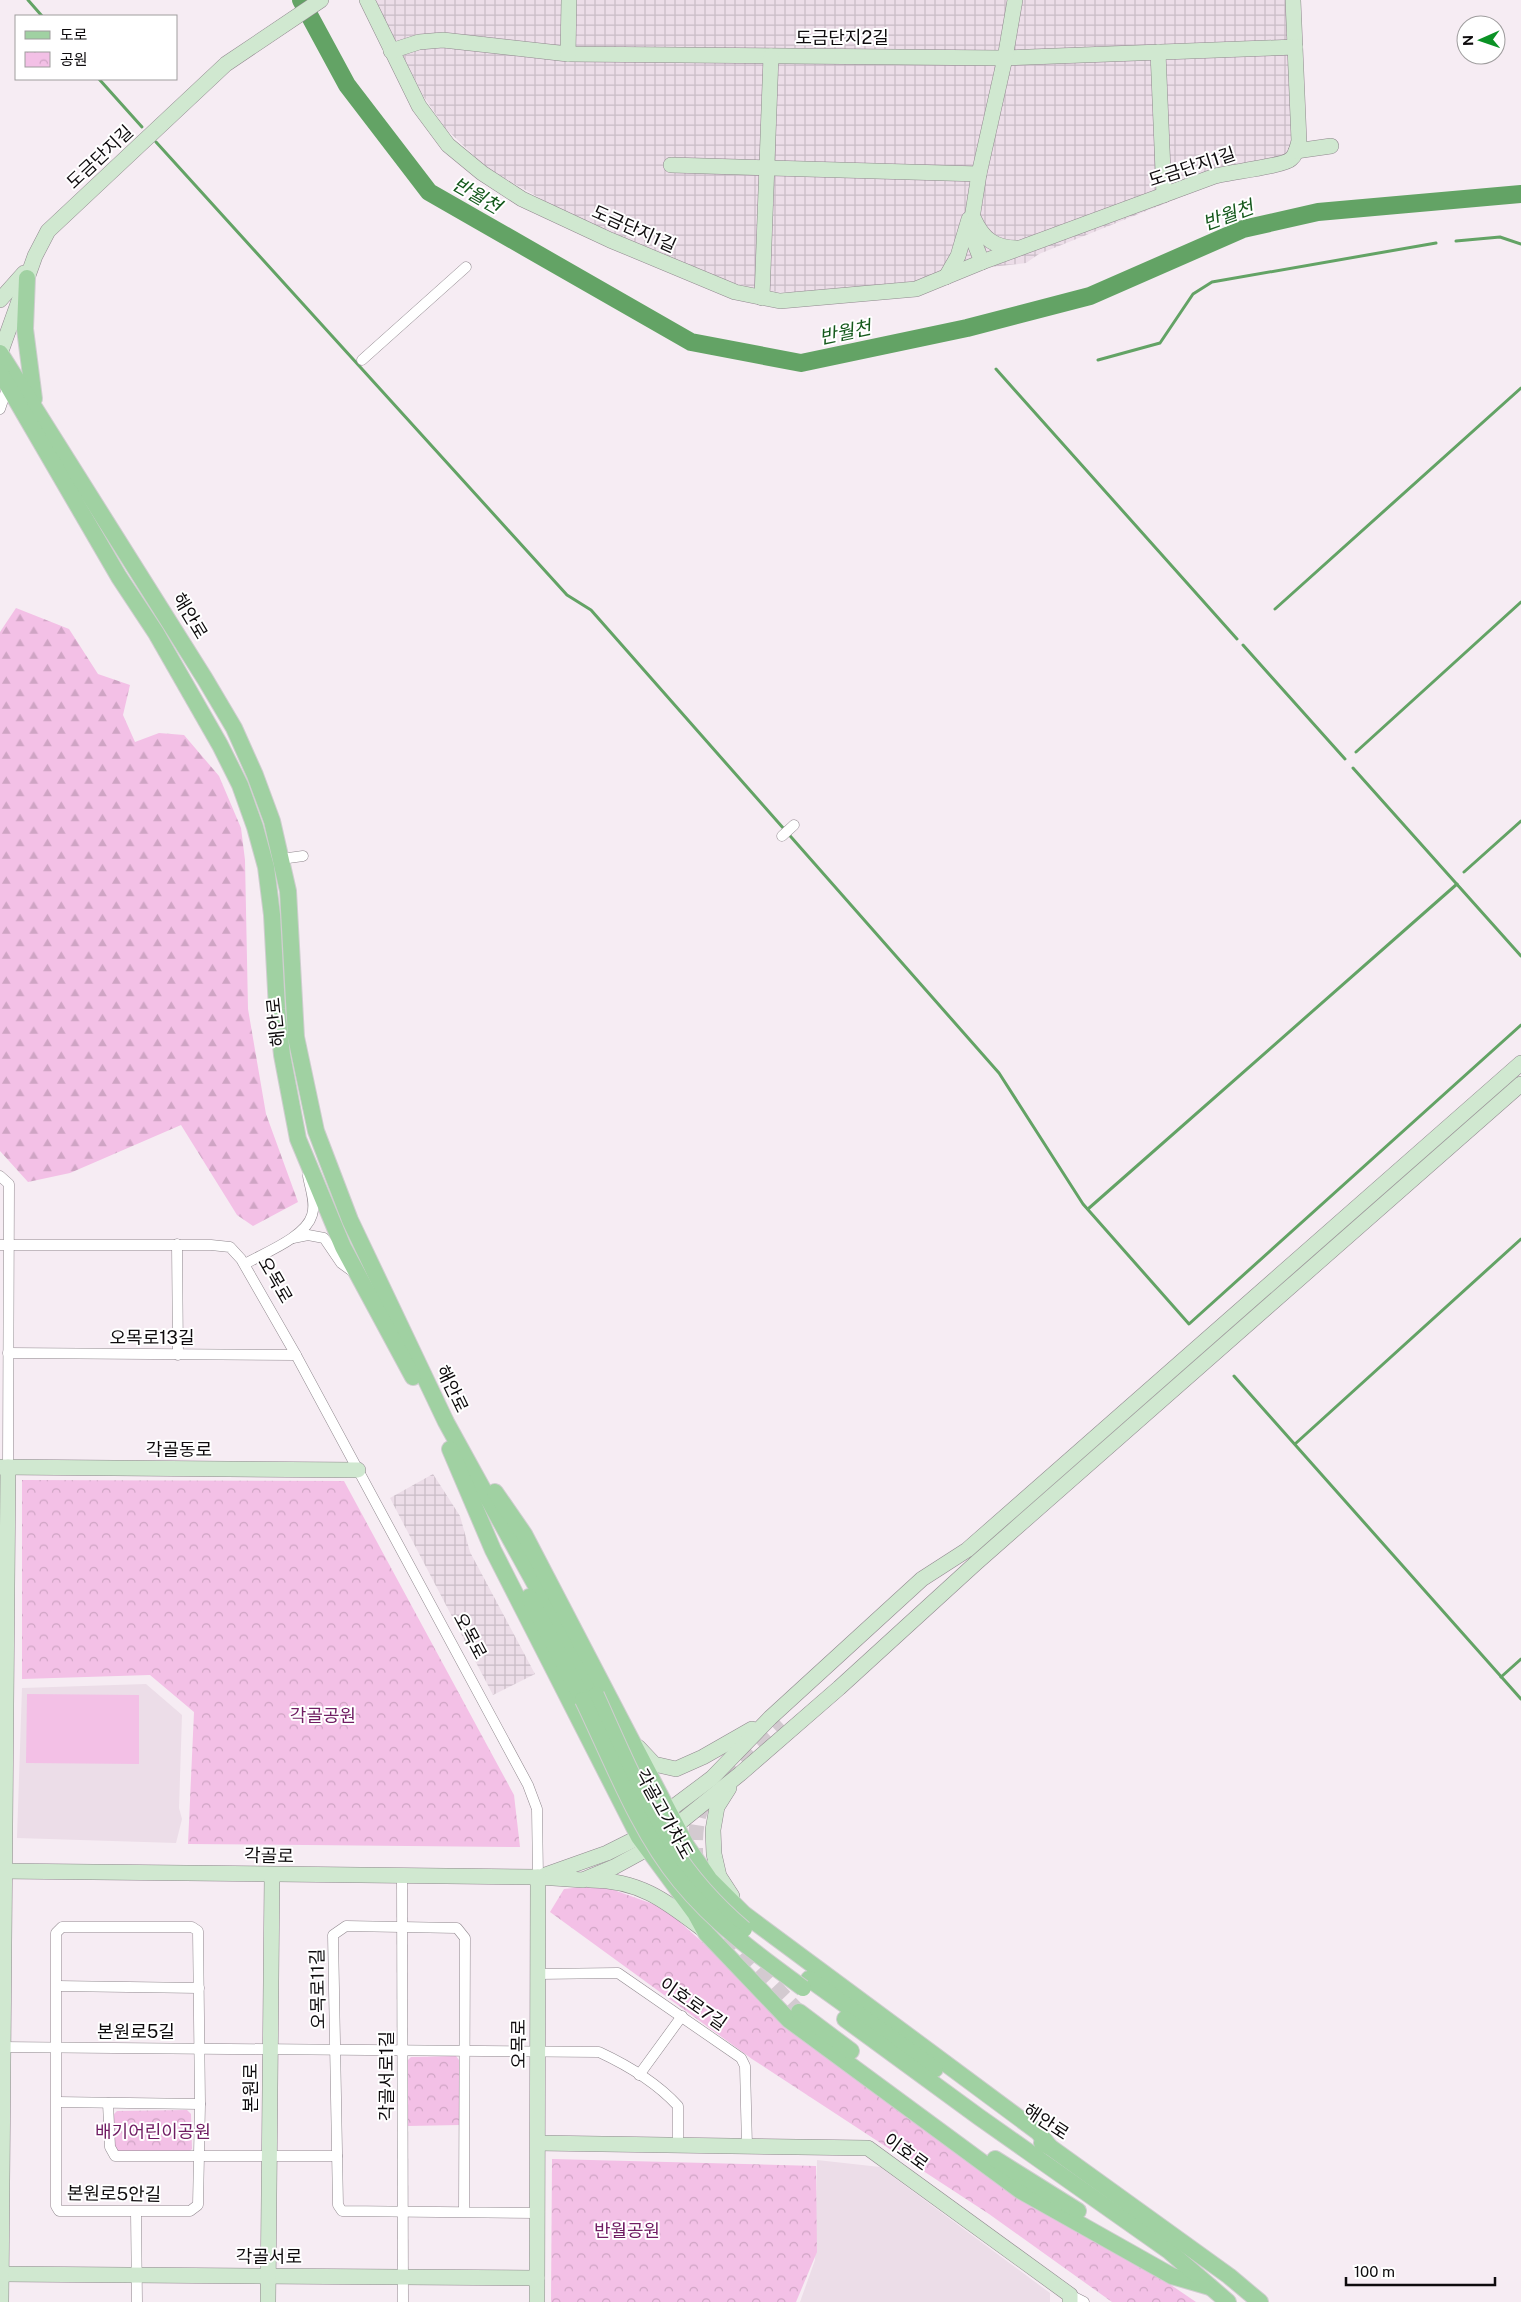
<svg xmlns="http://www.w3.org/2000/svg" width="1521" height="2302" viewBox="0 0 1521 2302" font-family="'Public Sans','Noto Sans KR',sans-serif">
  <defs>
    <pattern id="industrial-grid" width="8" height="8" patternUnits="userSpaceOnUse" patternTransform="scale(1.25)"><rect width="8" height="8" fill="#ecdde8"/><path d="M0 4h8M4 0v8" fill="none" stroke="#c9bcc6"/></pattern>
    <pattern id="forest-firs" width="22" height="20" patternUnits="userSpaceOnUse" patternTransform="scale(1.25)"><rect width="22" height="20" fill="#f3c0e6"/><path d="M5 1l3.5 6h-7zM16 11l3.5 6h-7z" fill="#cfa4c4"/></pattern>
    <pattern id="park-crowns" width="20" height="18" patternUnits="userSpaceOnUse" patternTransform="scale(1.25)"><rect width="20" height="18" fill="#f3c0e6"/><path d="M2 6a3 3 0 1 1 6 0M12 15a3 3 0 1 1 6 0" fill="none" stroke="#cfa4c4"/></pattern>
  </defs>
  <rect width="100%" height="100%" fill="#f6ecf3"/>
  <!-- built -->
  <g fill="#ecdde8">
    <path d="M146,1684L182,1715L179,1808L182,1819L176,1843L17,1838L22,1688Z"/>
    <path d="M817,2160L880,2167L1050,2293V2302H800L815,2260Z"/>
  </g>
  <!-- industrial -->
  <g fill="url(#industrial-grid)">
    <path d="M375,0H1293L1296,151L1039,254L1026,263L964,270L898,291L777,292L727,282L561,210L488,169L446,129L424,97Z"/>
    <path d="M433,1474L460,1516L470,1552L535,1674L493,1695L390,1498Z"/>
  </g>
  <!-- green -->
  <path fill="#f3c0e6" d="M27,1694L139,1695V1764L26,1763Z"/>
  <!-- forest -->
  <path fill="url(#forest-firs)" d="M16,608L69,629L98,674L130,685L123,715L135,742L159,733L184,735L219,776L241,828L245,860L248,1009L266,1114L298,1202L253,1226L237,1215L181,1125L70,1173L28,1182L0,1151V632Z"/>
  <!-- park -->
  <g fill="url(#park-crowns)">
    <path d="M22,1480L344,1481L514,1795L520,1847L188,1844L194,1712L150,1675L22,1679Z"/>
    <path d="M600,1885L664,1908L737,1973L784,2022L1196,2302H1112L989,2214L752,2059L550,1912L564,1889Z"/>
    <path d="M456,2056L459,2060L460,2125L408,2126L407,2061L411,2057Z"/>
    <path d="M187,2110L191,2114L192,2149L188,2153L118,2154L114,2151L113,2115L117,2111Z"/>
    <path d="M552,2159L816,2166L817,2252L796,2302H551Z"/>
  </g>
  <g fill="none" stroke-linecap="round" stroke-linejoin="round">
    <!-- stream -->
    <g stroke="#63a365" stroke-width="3">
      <path d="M28,0L42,16"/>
      <path d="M99,79L142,127"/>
      <path d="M156,142L567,595L591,610L999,1073L1083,1204L1189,1324L1521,1025"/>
      <path d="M1456,241L1500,237L1521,244"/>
      <path d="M1098,360L1160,343L1193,294L1212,282L1436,243"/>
      <path d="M996,369L1237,639"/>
      <path d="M1275,609L1521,388"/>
      <path d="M1243,645L1345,759"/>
      <path d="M1356,752L1521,602"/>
      <path d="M1353,768L1521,956"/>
      <path d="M1464,872L1521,821"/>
      <path d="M1088,1209L1457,884"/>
      <path d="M1234,1376L1521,1699"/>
      <path d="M1295,1444L1521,1239"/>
      <path d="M1501,1677L1521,1659"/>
    </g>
    <!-- river -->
    <path stroke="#63a365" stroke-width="18" d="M301,0L347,85L429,192L691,342L801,363L967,328L1090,296L1243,229L1318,212L1521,194"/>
    <!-- secondary-tunnel -->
    <g stroke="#d3cad0" stroke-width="15" stroke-dasharray="15 8" stroke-linecap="butt">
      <path d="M724,1776L781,1722"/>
      <path d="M696,1863C695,1842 694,1816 707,1798"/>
      <path d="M727,1936L799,2012"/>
    </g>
    <!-- street casing -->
    <g stroke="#90888e" stroke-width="11">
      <g id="street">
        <path d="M362,360L466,267"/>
        <path d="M0,409L8,385"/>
        <path d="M782,836L794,825"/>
        <path d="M281,859L303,856"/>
        <path d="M0,1176L9,1184L8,1467"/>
        <path d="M293,1238L308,1235L324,1238L341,1263L352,1271"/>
        <path d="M177,1244L178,1355"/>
        <path d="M0,1245H211L230,1247L241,1259L296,1355L528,1785L537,1809L538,1877"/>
        <path d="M245,1264C264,1253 306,1237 312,1215C316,1203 310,1188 308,1176"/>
        <path d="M8,1353L296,1355"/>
        <path d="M402,1876L403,2302"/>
        <path d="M62,1927H192L198,1931L200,2104L198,2205L190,2211H59L56,2206V1933Z"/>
        <path d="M538,1974L618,1973L741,2058L745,2066L747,2146"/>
        <path d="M57,1986L199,1988"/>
        <path d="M0,2047L599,2052C627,2065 657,2083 678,2106V2145"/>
        <path d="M639,2075L682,2016"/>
        <path d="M57,2102L200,2104"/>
        <path d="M108,2103L110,2147L115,2156H337"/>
        <path d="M136,2212L137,2302"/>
        <path d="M464,2212L465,1938L457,1928L346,1926L333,1935L338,2205L342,2211L537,2213"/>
        <path d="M1070,2295L1084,2302"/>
      </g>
    </g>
    <!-- secondary casing -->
    <g stroke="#90888e" stroke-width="16">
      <g id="secondary">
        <path d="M367,0L419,106L448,145L482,173L522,199L610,240L735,292L780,301L916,289L982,262L1215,176C1230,172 1284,166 1291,159C1296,155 1297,148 1299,141L1293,0"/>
        <path d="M391,51L419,42L443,40L568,54L1005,58L1295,47"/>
        <path d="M1158,52L1164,195"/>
        <path d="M568,54L569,0"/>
        <path d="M1296,151L1331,146"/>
        <path d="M671,165L979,174"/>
        <path d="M974,219C983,239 995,248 1017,248"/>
        <path d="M982,262L975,244L971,225L979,174L1005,58L1015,0"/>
        <path d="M946,277L958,256L969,219"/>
        <path d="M762,298L771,56"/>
        <path d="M0,300L24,273"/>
        <path d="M0,354L35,256L48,231L226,64L321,0"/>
        <path d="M0,1467L358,1470"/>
        <path d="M638,1747L654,1764L676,1769L703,1757L752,1729"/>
        <path d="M729,1788L717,1807L713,1830L714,1854L719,1876L732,1896"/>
        <path d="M0,1871L538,1877L583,1880L614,1867L647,1849L740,1774L839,1688L976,1563L1521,1084"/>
        <path d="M545,1875L607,1853L639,1837L668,1811L712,1778L770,1718L922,1579L967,1550L1521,1063"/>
        <path d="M590,1880C641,1880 667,1902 705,1931"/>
        <path d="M538,2143L868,2148L1070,2295V2302"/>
        <path d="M0,2274L537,2278"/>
        <path d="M1,2302L8,1467"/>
        <path d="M268,2302L272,1875"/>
        <path d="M537,2302L538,1877"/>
      </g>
    </g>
    <!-- primary casing -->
    <g stroke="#cfcecf" stroke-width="18">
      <g id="primary">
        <path d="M27,278L25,329L34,399"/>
        <path d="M0,353L205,679L234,728L255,775L272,821L288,891L296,1037L316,1131L350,1220L446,1422L596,1695"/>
        <path d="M0,372L119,577L156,633L220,745L240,785L255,827L266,867L272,915L277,1009L282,1055L298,1139L343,1247L413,1377"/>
        <path d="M450,1449L493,1550L639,1837L695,1913L706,1933L789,2020L1021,2191L1172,2276L1210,2287"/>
        <path d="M495,1492L524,1534L686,1845L710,1880L744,1914L1038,2132L1050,2147"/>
        <path d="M529,1597L583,1700"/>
        <path d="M809,1979L935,2069"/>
        <path d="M799,2012L851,2051"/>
        <path d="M845,2019L979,2117L1169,2251L1228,2302"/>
        <path d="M1042,2143L1050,2147L1229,2276L1260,2302"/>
        <path d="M995,2159L1078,2211"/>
      </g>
    </g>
    <!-- street -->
    <use href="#street" stroke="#fff" stroke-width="10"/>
    <!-- secondary -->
    <use href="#secondary" stroke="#d0e8d0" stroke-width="15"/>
    <!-- primary -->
    <use href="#primary" stroke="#a0d1a2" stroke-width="16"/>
    <!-- primary-bridge casing -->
    <g stroke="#cfcecf" stroke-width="18" stroke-linecap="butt">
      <g id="primary-bridge">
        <path d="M596,1695C619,1746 641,1799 671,1846C690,1876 717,1906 744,1929"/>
        <path d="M583,1700C611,1758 639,1832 680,1881C715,1924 759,1956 803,1988"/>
      </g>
    </g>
    <!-- primary-bridge -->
    <use href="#primary-bridge" stroke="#a0d1a2" stroke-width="16"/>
  </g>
  <g text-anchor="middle" stroke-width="4" stroke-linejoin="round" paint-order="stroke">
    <!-- street labels -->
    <g font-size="18" fill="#0e0b0d" stroke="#fff">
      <text x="842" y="44">도금단지2길</text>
      <text transform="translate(100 157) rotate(-43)" y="6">도금단지길</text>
      <text transform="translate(1192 167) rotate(-18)" y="6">도금단지1길</text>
      <text transform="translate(634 229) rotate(24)" y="6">도금단지1길</text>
      <text transform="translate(190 616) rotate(59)" y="6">해안로</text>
      <text transform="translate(276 1022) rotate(-96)" y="6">해안로</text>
      <text transform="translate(275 1280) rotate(60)" y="6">오목로</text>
      <text x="152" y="1344">오목로13길</text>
      <text transform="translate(452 1389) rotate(64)" y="6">해안로</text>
      <text x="179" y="1456">각골동로</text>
      <text transform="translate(470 1636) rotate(62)" y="6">오목로</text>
      <text transform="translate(664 1814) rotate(61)" y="6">각골고가차도</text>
      <text transform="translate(269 1856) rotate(1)" y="6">각골로</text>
      <text transform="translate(318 1989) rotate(-91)" y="6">오목로11길</text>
      <text transform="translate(693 2004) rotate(35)" y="6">이호로7길</text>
      <text x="136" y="2038">본원로5길</text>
      <text transform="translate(519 2044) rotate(-90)" y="6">오목로</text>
      <text transform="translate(387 2076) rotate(-90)" y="6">각골서로1길</text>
      <text transform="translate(251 2088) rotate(-90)" y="6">본원로</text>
      <text transform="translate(1046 2122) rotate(33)" y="6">해안로</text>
      <text transform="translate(906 2152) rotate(36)" y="6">이호로</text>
      <text transform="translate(114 2194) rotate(1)" y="6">본원로5안길</text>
      <text x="269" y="2263">각골서로</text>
    </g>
    <!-- park labels -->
    <g font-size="18" fill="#701d63" stroke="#fff">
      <text x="323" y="1722">각골공원</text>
      <text x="153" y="2138">배기어린이공원</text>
      <text x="627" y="2237">반월공원</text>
    </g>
    <!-- water labels -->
    <g font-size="19" font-style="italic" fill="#14581b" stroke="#fff">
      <text transform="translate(477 195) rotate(30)" y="7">반월천</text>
      <text transform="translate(1228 215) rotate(-20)" y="7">반월천</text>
      <text transform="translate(845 332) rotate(-12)" y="7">반월천</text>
    </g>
  </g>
  <!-- legend -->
  <rect x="15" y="15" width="162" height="65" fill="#ffffff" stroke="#9f9d9e"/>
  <rect x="25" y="31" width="25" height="8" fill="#a0d1a2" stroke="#9f9d9e"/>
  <text x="60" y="40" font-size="15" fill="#0e0b0d">도로</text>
  <rect x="25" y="52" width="25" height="15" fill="url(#park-crowns)" stroke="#9f9d9e"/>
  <text x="60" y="65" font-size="15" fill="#0e0b0d">공원</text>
  <!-- north arrow -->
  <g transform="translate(1481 40) rotate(268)"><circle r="24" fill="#ffffff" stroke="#9f9d9e"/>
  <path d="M0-4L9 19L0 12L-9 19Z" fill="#0a9225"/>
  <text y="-8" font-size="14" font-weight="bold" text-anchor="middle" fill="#0e0b0d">N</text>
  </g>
  <!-- scale -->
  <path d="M1346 2277v8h149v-8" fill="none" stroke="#0e0b0d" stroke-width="2.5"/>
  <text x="1354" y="2277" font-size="15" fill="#0e0b0d" stroke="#ffffff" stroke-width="4" paint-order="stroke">100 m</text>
</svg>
